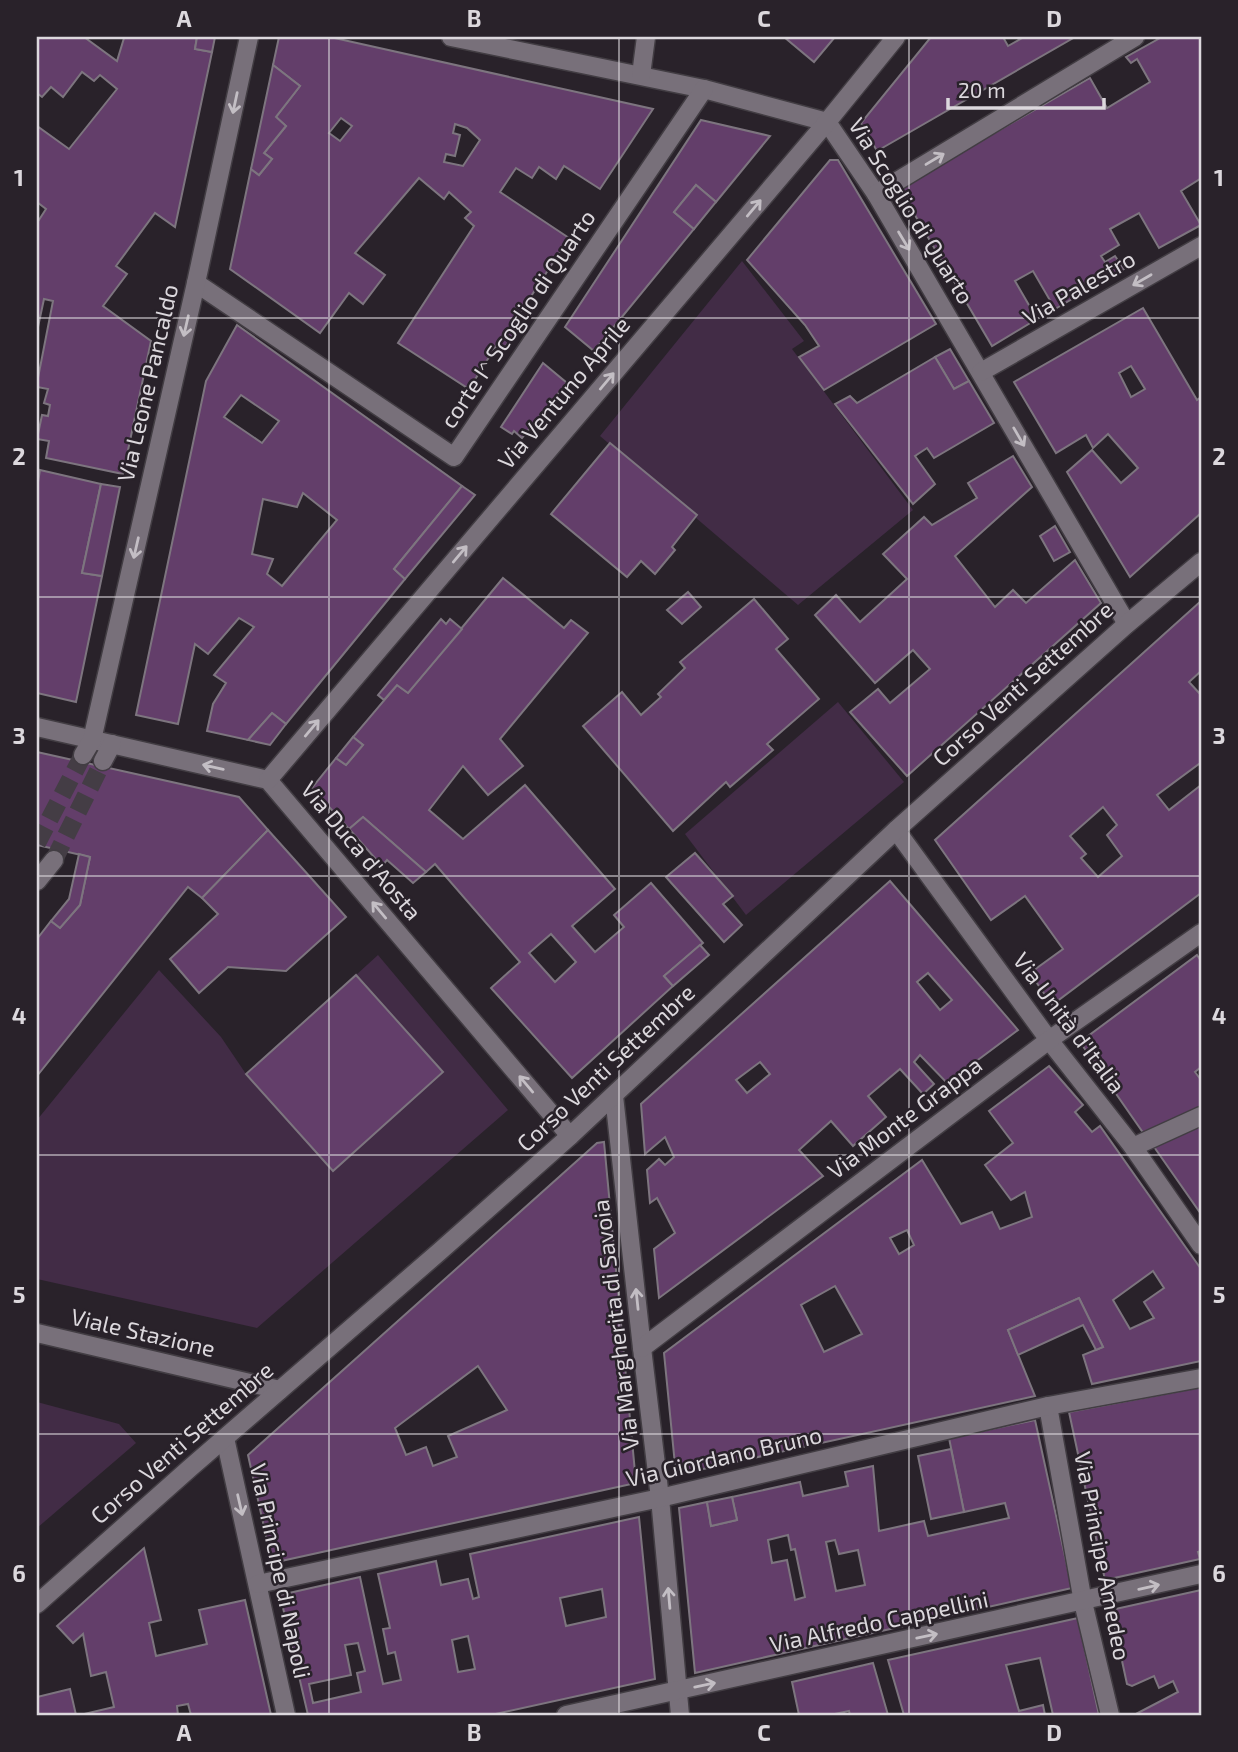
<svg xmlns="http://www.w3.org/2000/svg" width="1238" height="1752" viewBox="0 0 1238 1752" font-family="'Exo 2',sans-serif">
  <rect width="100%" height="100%" fill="#29222a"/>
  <!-- green -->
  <g fill="#422c46">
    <path d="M742,261L804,341L792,349L913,510L798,605L600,436Z"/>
    <path d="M838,702L904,782L746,915L685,834Z"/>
    <path d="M378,955L508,1110L257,1328L37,1279V1120L159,970L221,1037L246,1074L333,1170L356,975Z"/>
    <path d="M37,1402L119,1424L136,1443L37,1528Z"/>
  </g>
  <!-- building -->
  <g fill="#633e6a" stroke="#7d757f" stroke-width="2" fill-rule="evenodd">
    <path d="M37,37H84L117,61L124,38L119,37H197L195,49L212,52L175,227L155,213L116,266L127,274L103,306L151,341L123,474L46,458L49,441L37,439L42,415L48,416L50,405L44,403L48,389L37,387V383L53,301L44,299L38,327H37V223L46,209L37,202V126L69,149L117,89L100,75L94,81L82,72L63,97L51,87L42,97L37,93Z"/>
    <path d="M197,37H215L212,52L195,49Z"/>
    <path d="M279,37H330L653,109L600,189L564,166L556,179L539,167L532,178L516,168L500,192L569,238L513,324L518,328L503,350L496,346L469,389L398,343L474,226L465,218L471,212L449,192L444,199L419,178L355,253L385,275L363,304L349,293L320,333L230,269L251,169L259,175L272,159L264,153L286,126L276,117L300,86L273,65ZM341,118L352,126L340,141L329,133ZM455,124L467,128L480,140L463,166L444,162L446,154L455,156L460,135L453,133Z"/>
    <path d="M784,37H835L814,62Z"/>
    <path d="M931,37H1003L1008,46L1024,37H1075L877,151L861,123Z"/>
    <path d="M1162,37H1201V181L1200,179L1181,191L1201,225L1159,248L1139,213L1110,229L1119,245L1101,256L1105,262L1115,256L1124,269L1055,309L1033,271L1015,281L1037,319L992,346L899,188L1090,78L1107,108L1150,82L1137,59L1131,63L1126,57Z"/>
    <path d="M273,65L300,86L276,117L286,126L264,153L272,159L259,175L251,169Z"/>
    <path d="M701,120L770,136L716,202L696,185L674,212L694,229L594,351L565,327Z"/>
    <path d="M830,160H838L936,324L824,390L799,357L819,346L805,325L747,260Z"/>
    <path d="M696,185L716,202L694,229L674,212Z"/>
    <path d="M1143,308L1197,400L1201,397V513L1130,577L1067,472L1092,450L1121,483L1138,468L1108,434L1093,448L1086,435L1056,453L1014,382ZM1131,366L1145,389L1131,397L1119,373Z"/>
    <path d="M237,325L462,486L394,569L405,579L286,724L272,713L248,740L207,731L213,704L226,683L214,675L254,627L239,618L208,654L195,644L178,724L136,715L206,381ZM241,395L279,421L262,443L224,417ZM303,493L337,520L282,586L267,574L273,559L252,554L263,499L297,507Z"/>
    <path d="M950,349L969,381L954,389L935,357Z"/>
    <path d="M935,357L954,389L969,381L994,423L934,458L927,448L915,456L935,484L913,504L835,404L850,396L857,403Z"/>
    <path d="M543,363L567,383L522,438L514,431L512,434L501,427Z"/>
    <path d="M610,443L697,515L672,547L675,550L655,574L641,561L627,577L551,514Z"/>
    <path d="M1013,456L1032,487L955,556L995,607L1013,590L1026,603L1075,560L1101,603L907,776L850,712L878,689L890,703L930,669L913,650L875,683L815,615L836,595L860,622L907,579L883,554L924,517L932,525L977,498L968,483Z"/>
    <path d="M40,470L101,484L82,573L102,576L76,702L37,693V488Z"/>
    <path d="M101,484L120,487L102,576L82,573Z"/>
    <path d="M462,486L475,495L405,579L394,569Z"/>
    <path d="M1055,526L1070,552L1054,561L1040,536Z"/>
    <path d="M503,578L564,628L571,620L588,633L500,739L523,766L488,795L463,766L429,810L463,839L525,785L615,889L572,926L595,952L624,927L614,915L651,883L703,943L664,976L673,986L572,1078L491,988L520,962L435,864L426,872L363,817L349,829L312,788L336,758L346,765L363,745L353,737L397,685L408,693ZM551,934L576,962L555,982L529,953Z"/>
    <path d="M688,592L701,607L682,624L667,610Z"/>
    <path d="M754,599L788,639L776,649L819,699L767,744L773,750L730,787L726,782L673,831L583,726L622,692L641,715L661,697L658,694L685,668L680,662Z"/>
    <path d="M1201,601V671L1189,682L1201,695V767L1199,764L1157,795L1169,810L1201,785V893L1052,1005L1030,973L1063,949L1025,896L991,920L935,840ZM1103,807L1117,825L1107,835L1122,856L1098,877L1081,858L1086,854L1070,836Z"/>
    <path d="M441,619L446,624L450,619L462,629L408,693L397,685L384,700L378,695Z"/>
    <path d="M272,713L286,724L270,745L248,740Z"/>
    <path d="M353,737L363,745L346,765L336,758Z"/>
    <path d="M37,752L239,797L268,830L202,898L188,887L37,1076V939L51,921L60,928L80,905L90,857L37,845Z"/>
    <path d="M363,817L426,872L413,883L387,860L382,866L349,829Z"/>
    <path d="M268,830L346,917L286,971L228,967L199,993L170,959L218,914L202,898Z"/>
    <path d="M695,853L733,896L723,904L742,925L724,942L666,877Z"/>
    <path d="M79,854L90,857L80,905L60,928L51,921L69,899Z"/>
    <path d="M890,881L1018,1030L947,1083L920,1055L914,1062L934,1084L923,1094L900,1069L868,1096L886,1117L853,1146L831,1121L799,1150L823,1176L659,1298L654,1249L675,1233L657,1198L650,1203L647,1170L659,1159L665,1165L674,1157L665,1137L645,1154L641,1104ZM928,973L952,1000L940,1010L917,982ZM760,1062L770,1074L747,1093L736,1080Z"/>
    <path d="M700,945L709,955L673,986L664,976Z"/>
    <path d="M1197,955L1201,961V1067L1195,1072L1201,1080V1108L1144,1134L1080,1042Z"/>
    <path d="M356,975L443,1072L333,1171L246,1074Z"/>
    <path d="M1049,1066L1083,1105L1075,1112L1092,1132L1100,1126L1201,1269V1361L1092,1384L1083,1355L1103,1347L1079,1298L1008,1330L1035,1396L676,1475L664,1353L922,1160L961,1224L992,1212L1000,1229L1032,1217L1025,1192L1011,1200L985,1165L1013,1143L989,1111ZM907,1230L914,1245L899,1254L890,1238ZM1153,1271L1164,1288L1144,1302L1154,1318L1130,1329L1113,1300ZM835,1286L862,1334L824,1352L801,1305Z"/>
    <path d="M1201,1123V1214L1152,1144Z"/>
    <path d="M604,1142L636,1483L272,1563L248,1455L597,1143ZM478,1366L507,1410L448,1436L457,1457L433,1466L426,1447L406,1455L395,1428Z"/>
    <path d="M1079,1298L1103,1347L1096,1350L1083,1325L1018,1355L1008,1330Z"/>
    <path d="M1201,1387V1551L1198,1552L1200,1559L1105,1580L1069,1412Z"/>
    <path d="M1035,1420L1072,1588L695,1673L679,1508L707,1502L711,1526L737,1520L732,1497L800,1482L803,1496L848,1486L845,1472L873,1466L879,1531L924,1521L928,1536L1009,1518L1005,1503L964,1512L949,1438ZM788,1535L791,1550L795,1549L805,1597L795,1600L787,1560L772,1563L768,1540ZM835,1540L839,1554L858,1550L865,1585L836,1591L826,1542Z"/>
    <path d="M951,1449L964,1512L931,1519L918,1456Z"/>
    <path d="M732,1497L737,1520L711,1526L707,1502Z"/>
    <path d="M639,1517L655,1679L491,1715H308L280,1595L360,1577L383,1684L401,1680L395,1652L388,1654L383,1629L390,1628L378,1574L436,1561L441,1585L468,1579L473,1599L479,1597L470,1554ZM602,1589L606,1617L566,1626L560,1598ZM468,1636L475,1669L458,1672L452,1640ZM358,1643L365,1671L357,1673L361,1692L313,1703L309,1684L351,1675L345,1645Z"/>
    <path d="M144,1548L161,1620L149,1623L156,1656L207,1644L199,1610L245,1600L271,1715H191L188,1704L177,1706L178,1715H80L114,1707L106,1672L91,1676L83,1634L73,1643L57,1626Z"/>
    <path d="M1201,1590V1715H1134L1178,1692L1173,1681L1159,1688L1154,1676L1132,1686L1127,1684L1111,1610Z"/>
    <path d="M1078,1618L1099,1715H1053L1040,1658L1006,1665L1019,1711L1043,1705L1045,1715H904L888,1660Z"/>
    <path d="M873,1663L888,1715H850L849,1711L830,1715H799L792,1682Z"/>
    <path d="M70,1689L76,1715H37V1697Z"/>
  </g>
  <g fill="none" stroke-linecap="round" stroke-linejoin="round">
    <!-- street-tunnel -->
    <g stroke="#443d45" stroke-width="18" stroke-dasharray="18 9" stroke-linecap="butt">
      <path d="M37,843L83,755"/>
      <path d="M54,860L103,761"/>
    </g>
    <!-- street casing -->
    <g stroke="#423d43" stroke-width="21">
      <g id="street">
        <path d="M451,37L704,89L827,122L876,194L1127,624"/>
        <path d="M641,75L646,37"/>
        <path d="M876,194L1135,37"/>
        <path d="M196,283L454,457L704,89"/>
        <path d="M981,372L1201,246"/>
        <path d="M37,727L268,780L570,1136"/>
        <path d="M83,755L92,740L196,283L249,37"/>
        <path d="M103,761L112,744"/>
        <path d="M268,780L827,122L896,37"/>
        <path d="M896,830L1049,1040L1133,1147L1201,1245"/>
        <path d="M37,881L54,860"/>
        <path d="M614,1096L642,1348L660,1498L680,1715"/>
        <path d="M1133,1147L1201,1116"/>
        <path d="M37,1333L280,1390"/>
        <path d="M642,1348L1049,1040L1201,933"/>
        <path d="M1048,1406L1083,1602L1110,1715"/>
        <path d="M225,1438L286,1715"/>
        <path d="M258,1584L660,1498L1048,1406L1201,1378"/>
        <path d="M566,1715L1201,1574"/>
      </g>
    </g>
    <!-- secondary casing -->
    <g stroke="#423d43" stroke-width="21">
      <path id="secondary" d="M37,1604L190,1468L439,1252L570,1136L896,830L1127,624L1201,562"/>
    </g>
    <!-- street -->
    <use href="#street" stroke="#78707a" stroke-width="18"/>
    <!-- secondary -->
    <use href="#secondary" stroke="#78707a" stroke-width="18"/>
  </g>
  <!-- one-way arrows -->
  <defs><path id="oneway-shaft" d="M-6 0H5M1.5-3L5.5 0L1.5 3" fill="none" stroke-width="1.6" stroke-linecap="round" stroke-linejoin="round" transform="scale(1.75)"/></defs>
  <g stroke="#c3bec4">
    <use href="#oneway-shaft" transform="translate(235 103) rotate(102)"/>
    <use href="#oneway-shaft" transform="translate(935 159) rotate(-31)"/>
    <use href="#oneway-shaft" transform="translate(754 208) rotate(-50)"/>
    <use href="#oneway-shaft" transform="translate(904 241) rotate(59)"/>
    <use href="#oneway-shaft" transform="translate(1142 280) rotate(150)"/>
    <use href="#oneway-shaft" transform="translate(186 326) rotate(103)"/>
    <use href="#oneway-shaft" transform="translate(607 381) rotate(-50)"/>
    <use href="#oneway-shaft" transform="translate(1019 437) rotate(60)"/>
    <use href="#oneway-shaft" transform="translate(136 548) rotate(103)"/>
    <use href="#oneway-shaft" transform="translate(460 554) rotate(-50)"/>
    <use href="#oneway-shaft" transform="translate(312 728) rotate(-50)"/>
    <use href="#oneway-shaft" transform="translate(213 767) rotate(-167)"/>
    <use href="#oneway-shaft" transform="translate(379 910) rotate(-130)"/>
    <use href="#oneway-shaft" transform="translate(526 1084) rotate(-130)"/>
    <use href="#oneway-shaft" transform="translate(637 1299) rotate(-96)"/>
    <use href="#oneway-shaft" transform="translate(240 1505) rotate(77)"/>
    <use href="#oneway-shaft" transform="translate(1149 1587) rotate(-13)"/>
    <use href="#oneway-shaft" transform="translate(669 1598) rotate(-95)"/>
    <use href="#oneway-shaft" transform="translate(927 1636) rotate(-12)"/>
    <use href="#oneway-shaft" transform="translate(705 1685) rotate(-12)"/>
  </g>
  <!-- grid -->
  <path fill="none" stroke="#dcd8dd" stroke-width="2" stroke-opacity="0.55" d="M329,37V1715M619,37V1715M909,37V1715M37,318H1201M37,597H1201M37,876H1201M37,1155H1201M37,1434H1201"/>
  <g text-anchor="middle" stroke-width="5" stroke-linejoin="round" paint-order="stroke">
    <!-- street labels -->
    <g font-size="23" fill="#dcd8dd" stroke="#29222a">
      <text transform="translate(911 211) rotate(58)" y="8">Via Scoglio di Quarto</text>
      <text transform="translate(1079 288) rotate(-30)" y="8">Via Palestro</text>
      <text transform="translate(518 319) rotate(-56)" y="8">corte I^ Scoglio di Quarto</text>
      <text transform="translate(148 383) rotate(-77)" y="8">Via Leone Pancaldo</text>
      <text transform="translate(564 393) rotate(-50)" y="8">Via Ventuno Aprile</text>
      <text transform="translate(1023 684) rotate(-42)" y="8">Corso Venti Settembre</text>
      <text transform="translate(361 851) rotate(50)" y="8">Via Duca d'Aosta</text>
      <text transform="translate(1069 1023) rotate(53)" y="8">Via Unità d'Italia</text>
      <text transform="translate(606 1068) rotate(-43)" y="8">Corso Venti Settembre</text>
      <text transform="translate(905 1118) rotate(-37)" y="8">Via Monte Grappa</text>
      <text transform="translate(616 1325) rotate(-97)" y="8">Via Margherita di Savoia</text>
      <text transform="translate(143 1333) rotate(13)" y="8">Viale Stazione</text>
      <text transform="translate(182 1443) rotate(-41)" y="8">Corso Venti Settembre</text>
      <text transform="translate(724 1457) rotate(-13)" y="8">Via Giordano Bruno</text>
      <text transform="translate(1102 1556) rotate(79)" y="8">Via Principe Amedeo</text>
      <text transform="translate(280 1571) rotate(78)" y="8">Via Principe di Napoli</text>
      <text transform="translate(879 1622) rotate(-12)" y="8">Via Alfredo Cappellini</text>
    </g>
  </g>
  <!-- border -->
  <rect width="1238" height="1752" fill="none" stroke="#29222a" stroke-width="77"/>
  <!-- scale -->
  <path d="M948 98v10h156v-10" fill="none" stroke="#dcd8dd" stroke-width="3.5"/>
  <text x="958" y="98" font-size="21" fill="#dcd8dd" stroke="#29222a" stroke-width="5" paint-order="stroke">20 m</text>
  <rect x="38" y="38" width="1162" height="1676" fill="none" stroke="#dcd8dd" stroke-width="2.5"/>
  <g font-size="23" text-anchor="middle" font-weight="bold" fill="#dcd8dd">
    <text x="184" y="27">A</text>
    <text x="474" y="27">B</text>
    <text x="764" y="27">C</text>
    <text x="1054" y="27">D</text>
    <text x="19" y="186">1</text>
    <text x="1219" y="186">1</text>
    <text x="19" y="465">2</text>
    <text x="1219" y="465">2</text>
    <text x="19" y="744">3</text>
    <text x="1219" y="744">3</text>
    <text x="19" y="1024">4</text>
    <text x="1219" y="1024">4</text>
    <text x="19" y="1303">5</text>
    <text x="1219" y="1303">5</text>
    <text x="19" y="1582">6</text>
    <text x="1219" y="1582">6</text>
    <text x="184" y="1741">A</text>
    <text x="474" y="1741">B</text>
    <text x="764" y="1741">C</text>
    <text x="1054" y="1741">D</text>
  </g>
</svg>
